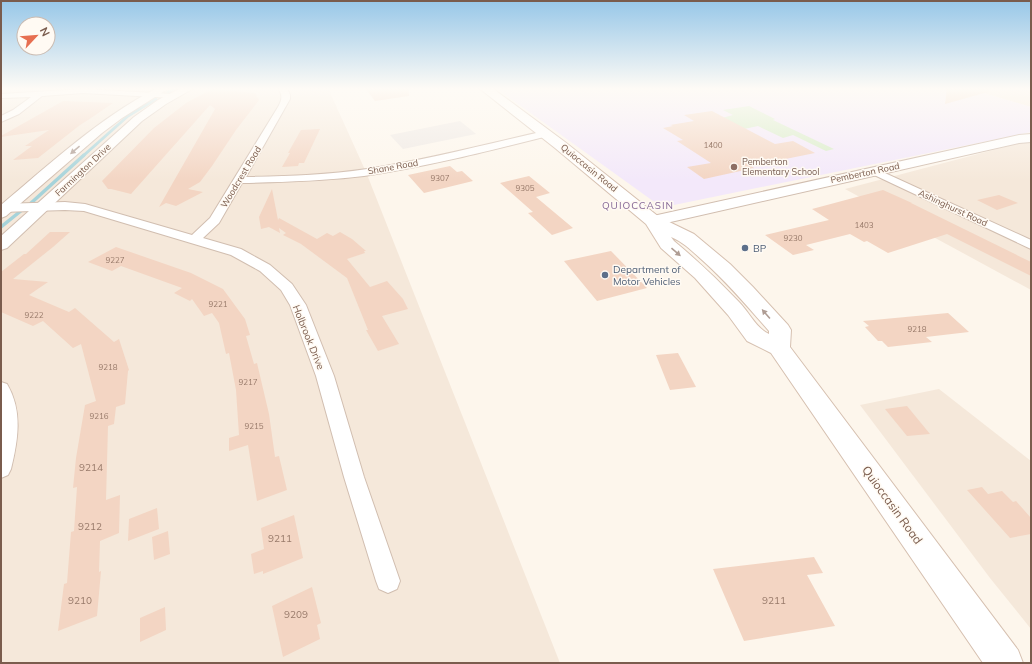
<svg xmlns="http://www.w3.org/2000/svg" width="1032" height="664" viewBox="0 0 1032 664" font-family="Mulish,sans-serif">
  <rect width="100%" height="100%" fill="#fdf6ec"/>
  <!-- residential -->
  <g fill="#f5e8da">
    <path d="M1,88H328L366,172L560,663H1Z"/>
    <path d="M967,88H1031V107Z"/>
    <path d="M1031,140V290L845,189Z"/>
    <path d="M939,389L1031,461V629L990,578L860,405Z"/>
  </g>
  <!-- industrial -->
  <path fill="#efe9e4" d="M460,121L476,134L403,149L390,135Z"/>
  <!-- education -->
  <path fill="#f3e8fa" d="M496,88H967L1031,107V132L674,205H665L653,201Z"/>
  <!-- green -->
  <path fill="#d8ecc9" d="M749,106L775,119L773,120L834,149L826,151L793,135L783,138L758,126L744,129L722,118L733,115L723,110Z"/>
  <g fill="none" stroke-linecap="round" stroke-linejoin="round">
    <!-- stream-far1 -->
    <g stroke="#a5d3da" stroke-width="3">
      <path d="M168,92L177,88"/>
      <path d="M83,156L128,116L156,99"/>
    </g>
    <!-- stream -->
    <g stroke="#a5d3da" stroke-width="3.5">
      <path d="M30,204L84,155"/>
      <path d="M1,227L22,210"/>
    </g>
  </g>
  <!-- building -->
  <g fill="#f3d5c3">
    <path d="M365,88H409V96L375,101Z"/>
    <path d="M947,88H988V92L945,104Z"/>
    <path d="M212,89L255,93L259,100L236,130L212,166L200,182L188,189L203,192L176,206L166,203L159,207L215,109L210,105L131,194L111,189H108L102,181L154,128L186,103Z"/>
    <path d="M63,101L113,103L88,120L80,125L38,158L13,160L32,146H25L49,130L1,137V136Z"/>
    <path d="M712,111L775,144L793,141L815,153L751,166L754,168L704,179L687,167L711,163L677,141L683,140L663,128L673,126L670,125L694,121L684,115Z"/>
    <path d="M320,129L304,163H299L298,166L282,167L290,153H288L301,130Z"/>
    <path d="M450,166L457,172L462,171L473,181L424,193L408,175Z"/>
    <path d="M529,176L550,193L536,197L573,228L552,235L528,213L533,212L500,183Z"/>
    <path d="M272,189L278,220L279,218L317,239L327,233L333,236L340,232L352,239L366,251H364L365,253L347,259L370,287L387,281L403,299L408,309L382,316L399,344L378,351L366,330H368L347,278L301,244L283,235L286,233L279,228L280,233L269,227L261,229L259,217Z"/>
    <path d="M883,190L912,203H911L1031,262V276L947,234L888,253L867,241L864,242L850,234L806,245L814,250L793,255L765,235L829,220L812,209Z"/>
    <path d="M999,195L1018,203L997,210L977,200Z"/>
    <path d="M50,232H70L53,247L13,279L48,282L29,295L69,312L75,308L114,342L119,339L129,370L128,371L125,404L116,407L114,424L108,426L106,500L120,495L119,533L100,541L99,572L101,571L97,616L58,631L64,584L67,583L71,532L74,531L77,487L73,488L76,458L85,405L96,401L81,344L73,348L43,321L33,326L1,312V272L24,254H26Z"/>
    <path d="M116,247L191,273L223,289L245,319L250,335L246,336L254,364L257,363L269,414L275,457L279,456L287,490L257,501L248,445L229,451V438L239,435L236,390L229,353L226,354L219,323L212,313L204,316L192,299L190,301L174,293L182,288L121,266L112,271L88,262Z"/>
    <path d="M611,251L647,288L597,301L564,261Z"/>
    <path d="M948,313L969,332L926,337L932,342L888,347L882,341H878L865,327L869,326L863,321Z"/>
    <path d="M678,353L696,387L670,390L656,355Z"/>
    <path d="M907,406L930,434L907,436L885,409Z"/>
    <path d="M982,487L988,494L1002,491L1013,502L1016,501L1031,518V534L1010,538L967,490Z"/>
    <path d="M157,508L159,529L128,541L129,519Z"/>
    <path d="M294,515L303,558L263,574V571L254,574L251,554L264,549L261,528Z"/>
    <path d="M168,531L170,554L154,560L152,537Z"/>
    <path d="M814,557L823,573L807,575L835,626L744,641L713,569Z"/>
    <path d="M312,587L321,623L317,625L320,639L283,657L272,606Z"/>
    <path d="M165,607L166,630L140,642V618Z"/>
  </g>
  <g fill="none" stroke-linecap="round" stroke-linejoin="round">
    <!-- minor casing -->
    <g stroke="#d1beb0" stroke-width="2">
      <g id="minor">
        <path d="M278,88H287L290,95V99L246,177C287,176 327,175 367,169C427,160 486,144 545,131L550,134L548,136C488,151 426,167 364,176C324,181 283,182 242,183L219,223L203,238L241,249L270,265L292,284L306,305L334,376L364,477L400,581L397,589L388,593L379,589L376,581L344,477L316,376L290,305L281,290L260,271L231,255L84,211L65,210L1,212V204L65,202L85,204L192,235L210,218L278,107C282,100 283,95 278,88Z"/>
        <path d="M83,89L173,94L177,96L173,98L83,93L42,96L19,114L1,122V116L13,110L31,97L1,98V94Z"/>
        <path d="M874,168L1031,240V249L870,173L869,171L870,169Z"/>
        <path d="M1,382L7,384C23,411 18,440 11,469L8,475L1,478Z"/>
      </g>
    </g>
    <!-- tertiary casing -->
    <g stroke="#d1beb0" stroke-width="2">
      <g id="tertiary">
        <path d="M157,88H165L166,90L122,118L102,133L6,216L1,218V205C51,163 98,119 157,88Z"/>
        <path d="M181,88H194L166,104L142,121L7,248L1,250V236L134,117L158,100Z"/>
        <path d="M1031,134V142L1019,143L653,226L648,224L645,221L648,218L653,216L1019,135Z"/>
      </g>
    </g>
    <!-- secondary casing -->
    <g stroke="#d6c0b0" stroke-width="2">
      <path id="secondary" d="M479,88H492L565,142L659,217L694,234L730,264L753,287L788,325L791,330L790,347L1018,650L1023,663H983L771,353L747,341L728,315L695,278L661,248L646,224L555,148ZM671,237C683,242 691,250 701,259C726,281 747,306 769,331V334C756,328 749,312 739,302C718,280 698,261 674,241Z"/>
    </g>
    <!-- minor -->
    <use href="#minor" fill="#fff" fill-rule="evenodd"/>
    <!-- tertiary -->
    <use href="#tertiary" fill="#fff" fill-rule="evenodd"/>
    <!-- secondary -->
    <use href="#secondary" fill="#fff" fill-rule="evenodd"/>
  </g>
  <!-- one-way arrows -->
  <defs><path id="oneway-solid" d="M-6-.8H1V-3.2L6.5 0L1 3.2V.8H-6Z"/></defs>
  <g fill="#af9d94">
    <use href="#oneway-solid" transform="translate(75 150) rotate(140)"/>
    <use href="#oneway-solid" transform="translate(676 252) rotate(41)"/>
    <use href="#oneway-solid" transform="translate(766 314) rotate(-131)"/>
  </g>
  <!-- sky -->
  <linearGradient id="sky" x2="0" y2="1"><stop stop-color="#97c7e8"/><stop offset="0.49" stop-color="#fefbf6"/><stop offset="1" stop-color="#fefbf6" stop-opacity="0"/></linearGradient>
  <rect width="1032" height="181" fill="url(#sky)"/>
  <!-- markers -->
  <circle fill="#8d6e63" stroke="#fffaf3" stroke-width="1.5" cx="734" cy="167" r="4"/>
  <g fill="#5c6f8a" stroke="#fffaf3" stroke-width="1.5">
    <circle cx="745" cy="248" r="4"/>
    <circle cx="605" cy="275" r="4"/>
  </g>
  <g text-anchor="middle" stroke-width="3" stroke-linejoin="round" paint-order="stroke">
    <!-- number labels -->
    <g font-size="8" fill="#987a6a">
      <text x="713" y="148">1400</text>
      <text x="440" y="181">9307</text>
      <text x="525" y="191">9305</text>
      <text x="864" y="228">1403</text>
      <text x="793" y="241">9230</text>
      <text x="115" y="263">9227</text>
      <text x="218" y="307">9221</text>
      <text x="34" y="318">9222</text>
      <text x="917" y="332">9218</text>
      <text x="108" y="370">9218</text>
      <text x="248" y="385">9217</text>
      <text x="99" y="419">9216</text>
      <text x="254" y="429">9215</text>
    </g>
    <!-- far-education labels -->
    <g font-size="9" fill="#785e54" stroke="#fffaf3" text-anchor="start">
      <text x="742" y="165">Pemberton<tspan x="742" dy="10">Elementary School</tspan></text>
    </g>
    <!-- far-street labels -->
    <g font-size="9" fill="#7a5c4d" stroke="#fffaf3">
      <text transform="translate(393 167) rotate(-10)" y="3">Shane Road</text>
      <text transform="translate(589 168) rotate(39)" y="3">Quioccasin Road</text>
      <text transform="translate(83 170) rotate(-43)" y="3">Farmington Drive</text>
      <text transform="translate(865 173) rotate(-12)" y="3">Pemberton Road</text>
      <text transform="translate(241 177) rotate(-59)" y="3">Woodcrest Road</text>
      <text transform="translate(953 208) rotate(25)" y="3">Ashinghurst Road</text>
    </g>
    <!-- far-quarter labels -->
    <g font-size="10" letter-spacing="1" fill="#846695" stroke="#fffaf3">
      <text x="638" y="209">QUIOCCASIN</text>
    </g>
    <!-- service labels -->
    <g font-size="10" fill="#4e5e75" stroke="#fffaf3" text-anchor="start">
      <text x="753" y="252">BP</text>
      <text x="613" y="273">Department of<tspan x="613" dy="12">Motor Vehicles</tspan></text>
    </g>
    <!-- street labels -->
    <g font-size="10" fill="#7a5c4d" stroke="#fffaf3">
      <text transform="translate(309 337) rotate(68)" y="4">Holbrook Drive</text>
    </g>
    <!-- near-number labels -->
    <g font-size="10" fill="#987a6a">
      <text x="91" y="471">9214</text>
      <text x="90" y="530">9212</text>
      <text x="280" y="542">9211</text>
      <text x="80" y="604">9210</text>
      <text x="774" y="604">9211</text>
      <text x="296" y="618">9209</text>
    </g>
    <!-- near-street labels -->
    <g font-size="12" fill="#7a5c4d" stroke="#fffaf3">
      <text transform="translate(892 505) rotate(54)" y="4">Quioccasin Road</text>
    </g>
  </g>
  <!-- border -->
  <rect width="1032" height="664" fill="none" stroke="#7a5c4d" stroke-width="4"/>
  <!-- north arrow -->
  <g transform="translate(36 36) rotate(64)"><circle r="19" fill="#fffaf3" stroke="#cabbb1"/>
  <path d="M0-3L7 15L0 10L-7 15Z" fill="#e76f51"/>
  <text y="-6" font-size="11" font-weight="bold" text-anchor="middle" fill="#7a5c4d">N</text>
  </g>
</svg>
